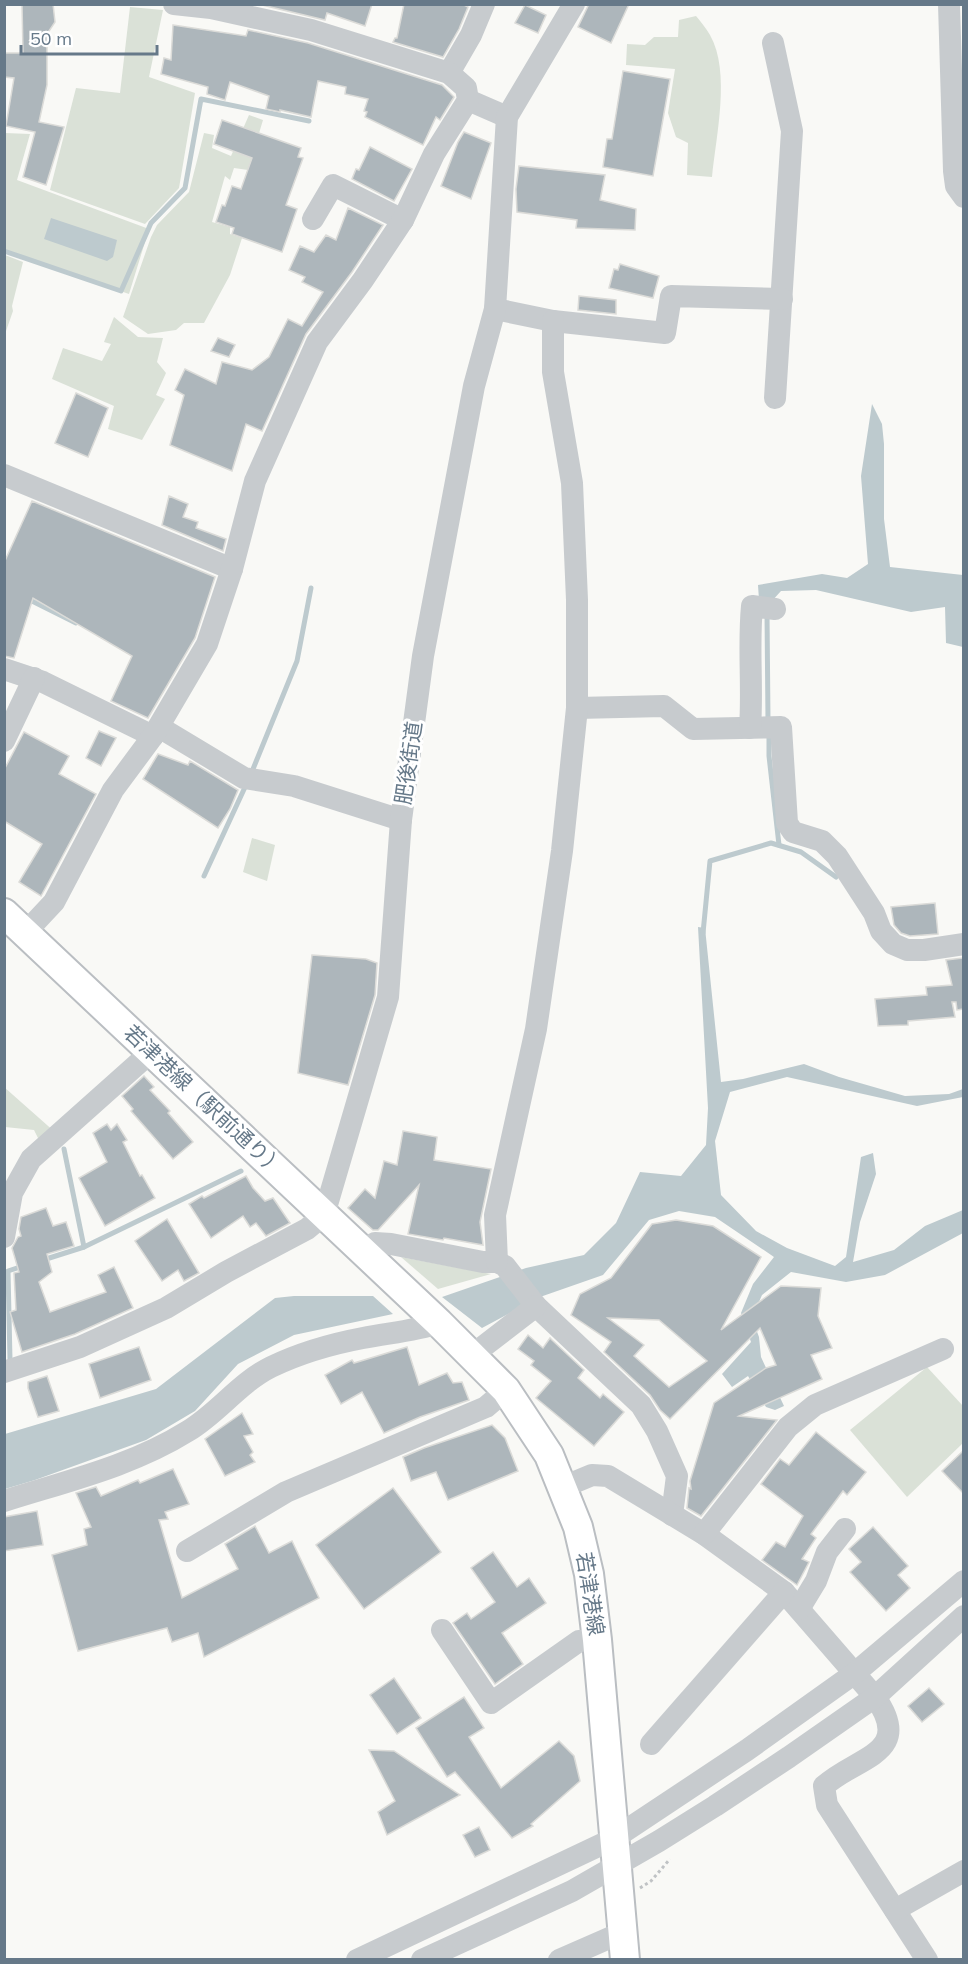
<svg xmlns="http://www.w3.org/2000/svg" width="968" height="1964" viewBox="0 0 968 1964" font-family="Mulish,'Noto Sans JP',sans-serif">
  <rect width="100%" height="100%" fill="#f9f9f6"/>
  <!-- green -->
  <g fill="#dae1d7">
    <path d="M130,7L163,10L149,77L195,93L179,188L145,224L50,190L76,88L120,93Z"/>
    <path d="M696,16C701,22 706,28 710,35C731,72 716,136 712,177L687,175L688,143L676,137L668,113L675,69L626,65L627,44L645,45L654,37H678L679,20Z"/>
    <path d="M249,115L263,120L248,170L234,168L230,180L225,176L212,222L230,227V234L242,238L230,275L204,323H184L176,330L148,334L123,317L151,237L157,225L189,192L204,133L214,135L212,148L231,156Z"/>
    <path d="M5,133L30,134L17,180L149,229L129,294L5,251Z"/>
    <path d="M5,255L23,262L12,306L13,311L5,334Z"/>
    <path d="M114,317L138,337L163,338L157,362L166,373L156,395L165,399L142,440L108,429L114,406L52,379L63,348L102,361L111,344L104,342Z"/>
    <path d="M252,838L275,845L267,881L243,872Z"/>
    <path d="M4,1087L56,1133L41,1144L34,1130L5,1127Z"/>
    <path d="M401,1257L491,1274L438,1289Z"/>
    <path d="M927,1367L963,1406V1443L907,1497L850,1430Z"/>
  </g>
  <!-- water -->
  <g fill="#bdcace">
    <path d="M51,218L117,240L113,257L107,261L44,239Z"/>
    <path d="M872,404L882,424L884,444V519L890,567L963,575V647L946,643L945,607L911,612L816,590L781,591L771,602L759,600L758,585L822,574L847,578L868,564L861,476Z"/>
    <path d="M698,927L705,928L721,1082L743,1079L804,1064L839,1077L905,1096L949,1094L963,1089V1097L917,1106L787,1077L730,1092L715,1141L721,1195L756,1231L787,1248L835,1266L846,1257L861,1157L873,1153L876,1174L860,1222L853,1262L894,1250L925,1226L963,1210V1233L885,1275L846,1282L791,1272L762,1295L752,1318L759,1337L761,1357L784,1406L775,1410L766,1407L748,1376L732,1387L722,1374L751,1342L741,1313L753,1284L774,1257L715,1217L679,1211L649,1220L603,1275L540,1297L482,1328L442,1297L526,1268L584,1255L616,1223L640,1172L681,1176L706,1145L708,1108Z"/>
    <path d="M294,1296H373L393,1314L294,1335L238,1364L195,1411L146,1440L35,1480L5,1489V1434L156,1389L275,1298Z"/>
  </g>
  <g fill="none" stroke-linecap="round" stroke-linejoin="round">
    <!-- stream -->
    <g stroke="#bdcace" stroke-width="5">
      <path d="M4,251L121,291L151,223L185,188L201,99L309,121"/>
      <path d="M26,598L76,623"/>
      <path d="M767,613L768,721"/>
      <path d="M769,733V756L779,845"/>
      <path d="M251,774L297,661L311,588"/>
      <path d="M204,876L246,785"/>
      <path d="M703,933L710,861L771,843L801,852L836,877"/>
      <path d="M64,1149L84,1247"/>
      <path d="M43,1260L84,1247L241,1171"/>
      <path d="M10,1360L8,1271L23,1266"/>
    </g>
  </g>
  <!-- building -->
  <g fill="#adb6bb" stroke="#dbdbd8" stroke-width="1.5" fill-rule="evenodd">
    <path d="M22,4H53L55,22L47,34V85L39,122L64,127L46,185L23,177L35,132L6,126L14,78L4,77V53H23Z"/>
    <path d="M258,4H372L365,26L327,13L325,20Z"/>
    <path d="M404,4H462L468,7L459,29L443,57L393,42L395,38H397Z"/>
    <path d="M589,4H629L611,43L578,27Z"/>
    <path d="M525,5L546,15L538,33L515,23Z"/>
    <path d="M173,25L246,36L248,30L308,43L442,85L454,97L440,120L436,117L423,145L365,117L367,112L364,111L368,99L345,94L346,87L318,81L311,117L280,110V112L266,109L269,96L230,82L225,100L207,94L208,87L161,74L164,58L171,60Z"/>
    <path d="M623,71L670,79L653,176L603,167L607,139H612Z"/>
    <path d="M222,120L301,148L298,157L303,158L286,205L297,209L282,252L232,234L234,228L216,222L222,205L225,206L232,186L241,189L252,158L214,144Z"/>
    <path d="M464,132L491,143L471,199L441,186L458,142Z"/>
    <path d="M370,147L412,169L394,201L352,179L356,169L359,170Z"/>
    <path d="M519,166L605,175L600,200L636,209L635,230L576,228L577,220L517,212L516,189Z"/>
    <path d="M348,208L383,225L352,272L306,334L262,431L246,424L232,471L170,445L184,395L175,390L185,369L216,384L222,362L252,370L269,357L288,319L302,326L323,292L302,282L305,277L289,270L300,246L314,252L326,235L336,240Z"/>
    <path d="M620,264L659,276L653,298L609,288L614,269L618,270Z"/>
    <path d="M579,296L616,300V314L578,310Z"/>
    <path d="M218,338L235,345L229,357L211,351Z"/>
    <path d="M76,393L108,408L88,457L55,443Z"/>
    <path d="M169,496L188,504L183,517L198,522L196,528L226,539L223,551L162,525Z"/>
    <path d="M32,501L215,577L195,638L148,718L111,701L132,656L33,598L14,658L4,656V563Z"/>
    <path d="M99,731L116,738L101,766L86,758Z"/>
    <path d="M24,732L69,756L59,774L96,794L41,896L19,882L42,844L4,821V770Z"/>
    <path d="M158,754L188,765L190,761L238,790L230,809L218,828L143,779Z"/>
    <path d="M935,903L938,934L910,936L901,933L894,925L891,907Z"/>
    <path d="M312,955L366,959L377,963L375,995L348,1085L298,1073Z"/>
    <path d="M963,958V1009L957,1010L956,1002H952L955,1017L908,1021V1025L878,1026L875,999L927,995L926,987L952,985L946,960Z"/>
    <path d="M144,1076L154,1087L150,1090L170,1111L168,1113L193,1142L173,1159L131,1111L133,1109L122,1096Z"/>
    <path d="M107,1124L111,1130L117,1124L127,1140L123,1142L140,1176L142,1175L155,1198L105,1226L79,1178L107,1162L93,1133Z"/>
    <path d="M403,1131L437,1137L434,1160L491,1169L480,1222L483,1245L444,1238L443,1240L408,1234L419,1185L378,1230H373L348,1208L365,1189L375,1198L384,1161L397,1165Z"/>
    <path d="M246,1176L253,1188L265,1201L273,1198L290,1223L266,1236L256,1223L250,1227L243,1216L211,1238L189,1204L202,1196L204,1198Z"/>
    <path d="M46,1208L53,1226L66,1222L74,1246L47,1254L52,1272L39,1282L50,1312L106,1292L98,1275L114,1267L133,1308L75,1334L22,1352L10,1312L16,1310L14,1273L19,1272L12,1248L18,1237L21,1236L19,1229L21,1217Z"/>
    <path d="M167,1219L199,1273L184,1281L178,1270L162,1281L135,1241Z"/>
    <path d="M676,1220L713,1226L761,1257L721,1330L781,1286L821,1288L818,1316L832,1348L811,1355L822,1379L739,1416L777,1420L701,1516L687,1508L689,1488L691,1489L690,1481L714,1403L766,1368L776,1365L760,1328L670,1419L660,1410L650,1395L604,1352L611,1342L571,1315L580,1294L611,1278L652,1224ZM608,1318L659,1320L707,1361L669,1387L634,1356L644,1345Z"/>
    <path d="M528,1335L543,1348L550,1338L552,1340L584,1370L578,1378L600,1398L603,1394L624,1412L594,1446L536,1398L551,1381L531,1365L534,1361L518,1349Z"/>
    <path d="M139,1347L151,1380L100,1398L89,1364Z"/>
    <path d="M407,1347L419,1385L447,1373L453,1383L462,1382L469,1400L420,1417L384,1433L362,1392L341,1404L325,1375L352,1360L354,1363Z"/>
    <path d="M47,1376L59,1411L38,1417L28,1388V1382Z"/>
    <path d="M242,1413L253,1434L244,1436L253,1452L250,1455L255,1462L225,1476L205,1439Z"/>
    <path d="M492,1425L505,1438L518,1471L448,1500L436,1472L411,1481L403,1457L424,1448Z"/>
    <path d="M816,1432L866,1472L847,1495L843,1491L811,1534L816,1538L802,1559L809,1562L797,1585L762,1560L776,1542L785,1547L803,1516L761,1484L780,1459L789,1465Z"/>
    <path d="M963,1451V1493L942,1471Z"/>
    <path d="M173,1469L189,1504L165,1512L168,1519L159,1520L182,1598L238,1569L225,1544L255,1526L269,1553L292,1541L319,1598L204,1657L198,1633L172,1642L167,1628L78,1651L52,1555L87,1545L84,1529L91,1527L76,1493L96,1487L101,1496L138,1480L140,1483Z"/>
    <path d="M393,1488L441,1552L364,1609L316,1545Z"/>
    <path d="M37,1511L43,1545L4,1551V1517Z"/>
    <path d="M873,1527L908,1566L898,1575L910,1588L886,1611L850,1572L861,1562L849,1549Z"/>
    <path d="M493,1552L517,1587L529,1578L546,1603L502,1633L523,1664L495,1684L453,1623L467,1613L471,1619L495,1602L471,1568Z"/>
    <path d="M394,1678L421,1718L397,1734L370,1695Z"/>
    <path d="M929,1688L944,1704L922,1722L908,1706Z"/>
    <path d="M464,1697L484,1728L469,1737L501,1788L559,1741L574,1756L580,1781L531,1824L533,1826L512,1838L455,1772L447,1777L416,1728Z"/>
    <path d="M369,1750L394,1751L460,1795L387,1835L378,1812L395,1801Z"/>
    <path d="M479,1827L490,1850L475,1857L463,1835Z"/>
  </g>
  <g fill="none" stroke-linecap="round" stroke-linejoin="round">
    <!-- major casing -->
    <g stroke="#babec2" stroke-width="32">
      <path id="major" d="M4,913L439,1323L506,1390L549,1455L578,1527L589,1574L597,1640L625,1960"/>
    </g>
    <!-- path -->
    <path stroke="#c0c3c5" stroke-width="3" stroke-dasharray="3 3" stroke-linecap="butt" d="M640,1888L651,1881L670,1859"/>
    <!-- minor -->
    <g stroke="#c7cbce" stroke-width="22">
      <path d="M949,4L954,171L956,186L964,197"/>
      <path d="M773,43L792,131L775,398"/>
      <path d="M449,73L471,35L484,4"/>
      <path d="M468,100L507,117"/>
      <path d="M313,219L333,185L403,220"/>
      <path d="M495,309L553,321L665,333L671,296L782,299"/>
      <path d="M4,475L232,569"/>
      <path d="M4,669L43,682L153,736"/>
      <path d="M577,708L664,706L693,729L781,727L787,823L793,832L822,841L837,856L874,913L881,931L893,944L907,950H924L964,944"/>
      <path d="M159,727L244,778L294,786L401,820"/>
      <path d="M750,728C753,687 748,647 752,606L775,609"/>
      <path d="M4,741L34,678"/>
      <path d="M25,933L54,902L113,790L153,736L207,644L232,569L255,481L317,342L363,280L403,220L434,154L468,100L466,88L449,73L311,30L211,8L174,4"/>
      <path d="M4,1237L12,1193L31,1159L151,1052"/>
      <path d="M364,1251L375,1243L391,1244L483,1262H497L505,1266L536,1306L641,1405L657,1431L677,1476L672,1515"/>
      <path d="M497,1262L495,1215L536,1029L562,851L577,708V600L572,483L553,372V321"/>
      <path d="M471,1356L536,1306"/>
      <path d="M4,1372L80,1347L166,1308L226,1272L307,1229L324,1215L388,997L401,820L423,656L474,386L495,309L507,117L574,4"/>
      <path d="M563,1487L592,1475L608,1476L704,1534L784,1592L875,1697C915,1754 857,1756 824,1786L827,1805L927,1960"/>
      <path d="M4,1501C67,1481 132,1466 188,1431C218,1413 239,1383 271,1367C300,1353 331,1344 363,1338C388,1333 414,1331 439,1323"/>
      <path d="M704,1534L788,1427L815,1405L943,1349"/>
      <path d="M187,1551L286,1492L486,1407L506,1390"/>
      <path d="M799,1609L816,1581L827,1552L845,1529"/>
      <path d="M442,1630L491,1703L579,1641L597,1640"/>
      <path d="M651,1744L784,1592"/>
      <path d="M895,1910L964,1871"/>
      <path d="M357,1960L613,1839L747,1750L855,1673L964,1581"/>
      <path d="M422,1960L572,1891L659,1841L715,1806L789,1757L875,1697L964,1616"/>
      <path d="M559,1960L623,1932"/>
    </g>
    <!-- major -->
    <use href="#major" stroke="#fff" stroke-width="28"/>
  </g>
  <g text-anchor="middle" stroke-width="6" stroke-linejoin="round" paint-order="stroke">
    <!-- street labels -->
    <g font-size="21" fill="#667989" stroke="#fff">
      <text transform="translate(409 763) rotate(-82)" y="7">肥後街道</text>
      <text transform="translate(204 1101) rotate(43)" y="7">若津港線（駅前通り）</text>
      <text transform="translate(590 1594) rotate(81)" y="7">若津港線</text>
    </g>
  </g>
  <!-- border -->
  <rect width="968" height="1964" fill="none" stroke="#667989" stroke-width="12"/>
  <!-- scale -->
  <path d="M21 45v9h136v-9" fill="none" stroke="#667989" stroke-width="3"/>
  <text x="30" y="45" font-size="18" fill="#667989" stroke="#ffffff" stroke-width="4.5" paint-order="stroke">50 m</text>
</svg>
